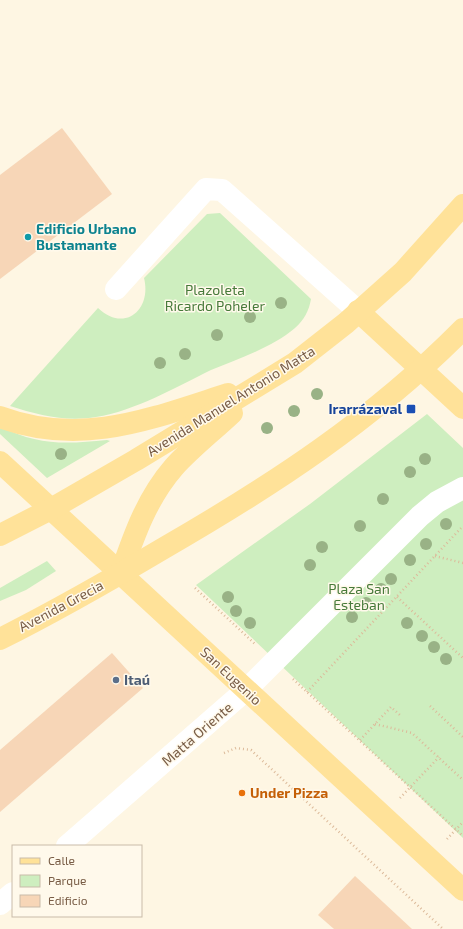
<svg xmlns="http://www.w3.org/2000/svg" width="463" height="929" viewBox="0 0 463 929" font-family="'Exo 2',sans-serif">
  <rect width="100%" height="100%" fill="#fef6e3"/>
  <!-- green -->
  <g fill="#ceeebf">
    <path d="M220,213L311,299C309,311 304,320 295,328C273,347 238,359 211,370C176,387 135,411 96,417C66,422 38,415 10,406L98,308C124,333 152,310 144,278L207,214Z"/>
    <path d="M427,414L463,448V838L196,585L310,504Z"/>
    <path d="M0,426C38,446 66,444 107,440L110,441L47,478L0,434Z"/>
    <path d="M47,561L56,571L26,590L0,601V588Z"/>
  </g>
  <!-- building -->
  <g fill="#f7d6b7">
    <path d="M62,128L112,194L0,279V175Z"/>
    <path d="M112,653L143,688L0,812V750Z"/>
    <path d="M355,876L412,929H334L318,915Z"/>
  </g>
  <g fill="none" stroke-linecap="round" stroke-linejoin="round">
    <!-- path -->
    <g stroke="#dcba9a" stroke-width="2.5" stroke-dasharray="1 3" stroke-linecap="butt">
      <path d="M435,556L463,563"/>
      <path d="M195,588L255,644"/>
      <path d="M397,597L463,658"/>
      <path d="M293,679L463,836"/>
      <path d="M307,692L463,526"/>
      <path d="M430,706L463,737"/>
      <path d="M375,724L412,733L463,780"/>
      <path d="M360,740L391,707L401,716"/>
      <path d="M224,753L236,748L251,750L443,929"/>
      <path d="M400,798L439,757"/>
      <path d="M447,839L463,822"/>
    </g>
    <!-- minor -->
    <g stroke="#fff" stroke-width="22">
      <path d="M116,289L206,189L222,190L358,311"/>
      <path d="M67,846L246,690L420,516L437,502L463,488"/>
      <path d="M0,904L13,893"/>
    </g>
    <!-- major -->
    <g stroke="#ffe299" stroke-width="22">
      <path d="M358,311L463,408"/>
      <path d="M0,417C81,447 150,419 228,394"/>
      <path d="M0,462L463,890"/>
      <path d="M0,535L51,509L136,460L295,363L346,323L403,272L463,205"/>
      <path d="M121,573C134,535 147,498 174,467C191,448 213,431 232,413"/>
      <path d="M0,639C56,611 110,580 164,548C273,485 373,420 463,329"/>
    </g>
  </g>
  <!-- trees -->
  <g fill="#99b286">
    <circle cx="281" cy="303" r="6"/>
    <circle cx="250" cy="317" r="6"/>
    <circle cx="217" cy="335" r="6"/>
    <circle cx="185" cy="354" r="6"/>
    <circle cx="160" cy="363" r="6"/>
    <circle cx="317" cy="394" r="6"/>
    <circle cx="294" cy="411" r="6"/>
    <circle cx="267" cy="428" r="6"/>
    <circle cx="61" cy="454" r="6"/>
    <circle cx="425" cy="459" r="6"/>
    <circle cx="410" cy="472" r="6"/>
    <circle cx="383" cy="499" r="6"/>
    <circle cx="446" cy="524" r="6"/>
    <circle cx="360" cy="526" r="6"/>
    <circle cx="426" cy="544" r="6"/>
    <circle cx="322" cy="547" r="6"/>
    <circle cx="410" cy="560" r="6"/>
    <circle cx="310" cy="565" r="6"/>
    <circle cx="391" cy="579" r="6"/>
    <circle cx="381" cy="589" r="6"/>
    <circle cx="228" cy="597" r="6"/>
    <circle cx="366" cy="603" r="6"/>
    <circle cx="236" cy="611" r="6"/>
    <circle cx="352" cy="617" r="6"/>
    <circle cx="250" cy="623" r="6"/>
    <circle cx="407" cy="623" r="6"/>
    <circle cx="422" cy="636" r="6"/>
    <circle cx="434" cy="647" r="6"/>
    <circle cx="446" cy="659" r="6"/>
  </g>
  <!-- markers -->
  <circle fill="#0f9aa8" stroke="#fff9eb" stroke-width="1.5" cx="28" cy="237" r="4"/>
  <rect fill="#1a4fb4" stroke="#fff9eb" stroke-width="1.5" x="406" y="404" width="10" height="10" rx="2"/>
  <circle fill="#5c6f8a" stroke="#fff9eb" stroke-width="1.5" cx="116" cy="680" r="4"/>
  <circle fill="#e8710a" stroke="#fff9eb" stroke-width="1.5" cx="242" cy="793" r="4"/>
  <g text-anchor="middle" stroke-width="3" stroke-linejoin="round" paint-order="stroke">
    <!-- culture labels -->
    <g font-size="14" font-weight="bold" fill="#0d838f" stroke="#fff9eb" text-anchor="start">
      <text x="36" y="234">Edificio Urbano<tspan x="36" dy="16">Bustamante</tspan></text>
    </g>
    <!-- park labels -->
    <g font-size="14" fill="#477a3a" stroke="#fff9eb">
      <text x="215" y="295">Plazoleta<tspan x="215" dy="16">Ricardo Poheler</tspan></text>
      <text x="359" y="594">Plaza San<tspan x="359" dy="16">Esteban</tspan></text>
    </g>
    <!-- street labels -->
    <g font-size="14" fill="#795d46" stroke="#fff9eb">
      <text transform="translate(231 401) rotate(-32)" y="5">Avenida Manuel Antonio Matta</text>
      <text transform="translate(61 606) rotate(-28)" y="5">Avenida Grecia</text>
      <text transform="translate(231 676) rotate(43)" y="5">San Eugenio</text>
      <text transform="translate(197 734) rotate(-41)" y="5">Matta Oriente</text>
    </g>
    <!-- transit labels -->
    <g font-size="14" font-weight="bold" fill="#164399" stroke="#fff9eb" text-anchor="end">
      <text x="402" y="414">Irarrázaval</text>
    </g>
    <!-- service labels -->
    <g font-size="14" font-weight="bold" fill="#4e5e75" stroke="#fff9eb" text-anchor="start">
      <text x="124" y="685">Itaú</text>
    </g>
    <!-- food labels -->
    <g font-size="14" font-weight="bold" fill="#c56008" stroke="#fff9eb" text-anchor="start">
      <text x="250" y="798">Under Pizza</text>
    </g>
  </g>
  <!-- legend -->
  <rect x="12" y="845" width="130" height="72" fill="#fff9eb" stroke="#c9bba9"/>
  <rect x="20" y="858" width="20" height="6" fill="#ffe299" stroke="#c9bba9"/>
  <text x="48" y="865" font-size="12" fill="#795d46">Calle</text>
  <rect x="20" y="875" width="20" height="12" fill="#ceeebf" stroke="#c9bba9"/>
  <text x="48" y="885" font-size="12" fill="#795d46">Parque</text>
  <rect x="20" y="895" width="20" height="12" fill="#f7d6b7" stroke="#c9bba9"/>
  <text x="48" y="905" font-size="12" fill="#795d46">Edificio</text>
</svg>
